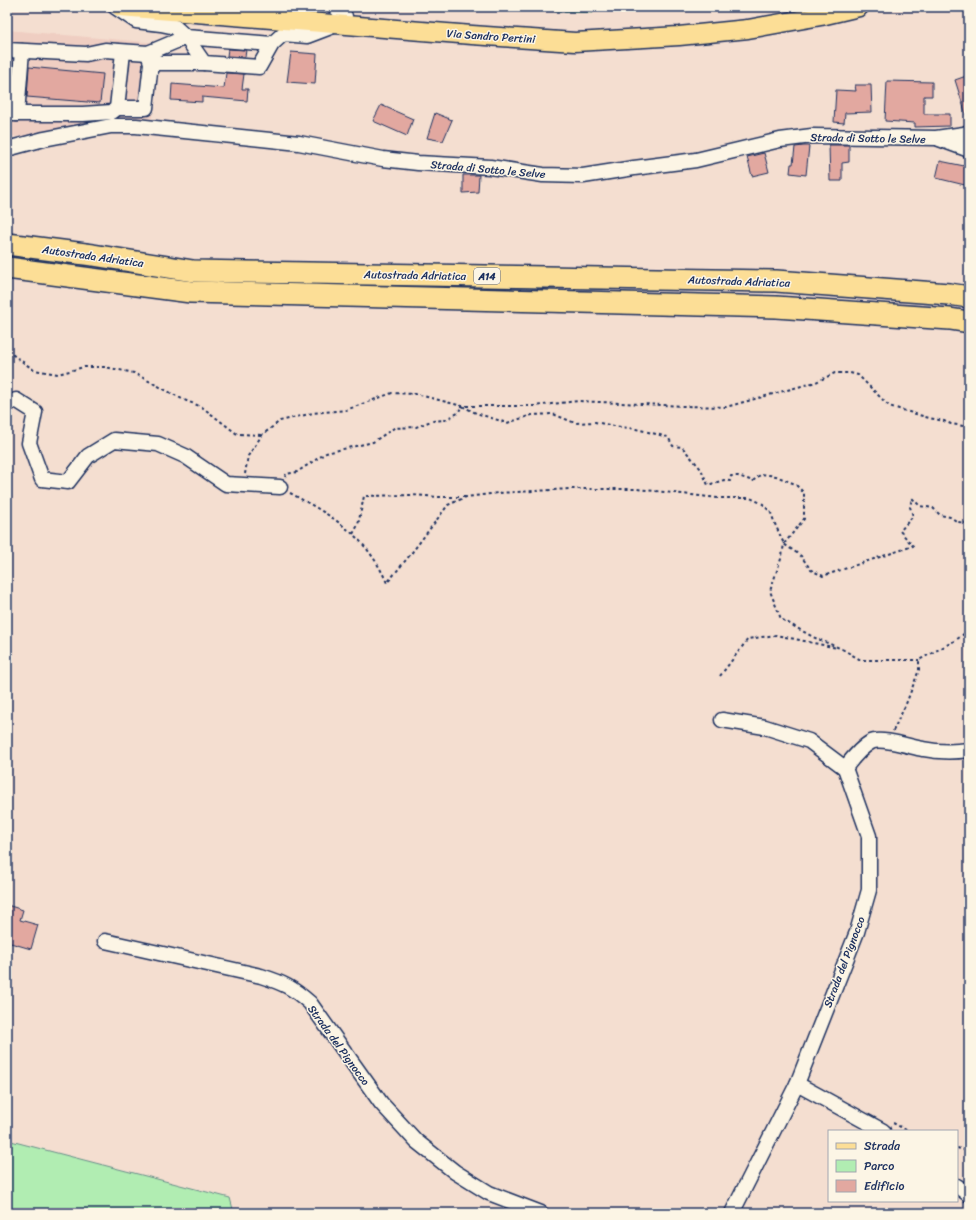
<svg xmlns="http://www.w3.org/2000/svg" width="976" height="1220" viewBox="0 0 976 1220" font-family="Sriracha,sans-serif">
  <rect width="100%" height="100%" fill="#f4ded0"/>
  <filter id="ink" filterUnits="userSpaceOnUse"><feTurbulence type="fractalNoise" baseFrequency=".025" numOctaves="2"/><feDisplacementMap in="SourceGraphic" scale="8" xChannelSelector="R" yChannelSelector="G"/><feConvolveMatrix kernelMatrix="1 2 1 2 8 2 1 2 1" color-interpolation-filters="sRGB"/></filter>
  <g filter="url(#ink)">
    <!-- built -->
    <path fill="#efcec2" d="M7,30L157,43L152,118L27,137L7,136Z"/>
    <!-- green -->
    <g fill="#b1edb2" stroke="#668e88">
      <path d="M487,7H593V13Z"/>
      <path d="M7,1140L230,1198L234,1213H7Z"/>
    </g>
    <!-- building -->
    <g fill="#e2a8a0" stroke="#1b2f5e">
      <path d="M228,49L246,50L245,57L227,56Z"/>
      <path d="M291,52L317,54L315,84L287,82Z"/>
      <path d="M7,67H12L10,92H7Z"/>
      <path d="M29,67L103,74L100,103L27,97Z"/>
      <path d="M226,73L244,74L242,89H248L247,101L202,97V102L171,100L172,84L224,88Z"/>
      <path d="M969,75V117L967,118L955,80Z"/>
      <path d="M887,81L932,82V96H924V114H950V126L915,127V123L885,121Z"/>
      <path d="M855,85H871L872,112L845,113L844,123L834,122L836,90L856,91Z"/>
      <path d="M381,105L413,119L407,136L373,121Z"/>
      <path d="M435,113L452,120L443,141L427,138Z"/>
      <path d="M829,145H849V162L842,163V181H830Z"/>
      <path d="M804,146H809L806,175L790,173L791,164H793L795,147Z"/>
      <path d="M764,153L769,172L752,176L747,157Z"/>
      <path d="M940,161L969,167V186L936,178Z"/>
      <path d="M463,175H479L478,192L463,193Z"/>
      <path d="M7,905L23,910L20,920L38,925L31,949L7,942Z"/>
    </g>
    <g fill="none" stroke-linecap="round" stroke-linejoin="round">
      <!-- minor casing -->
      <g stroke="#1b2f5e" stroke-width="17">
        <g id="minor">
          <path d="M115,7L136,21L161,24L175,27L186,37L204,63L259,67L272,44L283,34L307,36L336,25"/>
          <path d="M335,7L345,16"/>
          <path d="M7,50L86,54L105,50L148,53L186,37L272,44"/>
          <path d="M151,63H204"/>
          <path d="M117,108H146L151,63L148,53"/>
          <path d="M7,114H83L112,112L117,108L123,52"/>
          <path d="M17,114L22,51"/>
          <path d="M939,139L969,150"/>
          <path d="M7,149L44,139L111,126H136L299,143L383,159L418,163L490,167L543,175L583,176L634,168L696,160L780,140L812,136L936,138L964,134L969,132"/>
          <path d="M7,404L16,400L35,412L29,443L42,479L68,482L88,456L114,440L158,444L185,456L226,484L280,487"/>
          <path d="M722,720L765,727L809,741L845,768L869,836V890L857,932L797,1084L732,1213"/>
          <path d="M845,768C851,760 862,747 871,742C881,737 911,747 923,749C938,752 954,752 969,750"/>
          <path d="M105,941L261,976C283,983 292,987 310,1003L381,1103L416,1141L455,1172L489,1193L541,1213"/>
          <path d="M797,1084L883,1131"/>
          <path d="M957,1186L969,1195"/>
        </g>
      </g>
      <!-- major casing -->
      <g stroke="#1b2f5e" stroke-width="21">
        <path id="major" d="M120,7L472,35L575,42L679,36L748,29L821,16L859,7"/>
      </g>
      <!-- highway casing -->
      <g stroke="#1b2f5e" stroke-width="24">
        <g id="highway">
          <path d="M7,244L93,255L193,271L776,281L949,294L969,297"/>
          <path d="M7,268L191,292L776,307L950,319L969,322"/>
        </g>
      </g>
      <!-- path -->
      <g stroke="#1b2f5e" stroke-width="2" stroke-dasharray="3 3" stroke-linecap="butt">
        <path d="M7,352H9L34,370L58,374L84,367H105L134,373L184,400L202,407L237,434L262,435"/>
        <path d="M245,474L248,456L262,435L280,421L313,413L346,410L392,393L416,394L462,406H534L578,401L684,406L726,407L816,382L835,373H850L858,375L889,406L929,418L944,421L951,424L969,427"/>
        <path d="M285,477L286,474L297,472L326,453L373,442L394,428L416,427L431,421L445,420L458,413L462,406L476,413L507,423L532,415L553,414L575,423L595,422L614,426L636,429L668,437L673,446L682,447L701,469L708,485L724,480L730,481L731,476H738L753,481L761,474L776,476L795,484L804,493V519L784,544L782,556L770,591L781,619L813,637L842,649"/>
        <path d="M290,493C334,517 366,535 387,583L410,555L448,505L466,497L498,493L570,489H637L718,498H750L763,504L771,513L775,524L784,544L801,556L811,570L823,576L913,546L900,531L913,516L910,507L912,498L920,506L933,508L940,515L950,517L958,522L967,523L969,524"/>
        <path d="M353,534L358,525L364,496L412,495L439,497H465"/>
        <path d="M842,649L861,660H919"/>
        <path d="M720,676L748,639L776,635L837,648"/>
        <path d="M893,731L906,704L919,670V660L956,640L969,630"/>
        <path d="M893,1123L908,1131"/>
        <path d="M957,1148L969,1151"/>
      </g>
      <!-- minor -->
      <use href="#minor" stroke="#fcf5e5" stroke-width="14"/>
      <!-- major -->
      <use href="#major" stroke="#fcde96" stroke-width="18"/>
      <!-- highway -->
      <use href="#highway" stroke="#fcde96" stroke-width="21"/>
    </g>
  </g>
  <g text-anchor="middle" stroke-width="3" stroke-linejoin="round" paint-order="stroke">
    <!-- shield labels -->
    <rect fill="#fcf5e5" stroke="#5e6a86" stroke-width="1" x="474" y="268" width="26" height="16" rx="3"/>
    <g font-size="10" font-weight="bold" fill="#1b2f5e">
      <text x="487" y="280">A14</text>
    </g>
    <!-- street labels -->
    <g font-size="11" fill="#1b2f5e" stroke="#fcf5e5">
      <text transform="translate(491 36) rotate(4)" y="4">Via Sandro Pertini</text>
      <text transform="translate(868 138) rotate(1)" y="4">Strada di Sotto le Selve</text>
      <text transform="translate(488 169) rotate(5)" y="4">Strada di Sotto le Selve</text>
      <text transform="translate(93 256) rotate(8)" y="4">Autostrada Adriatica</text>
      <text transform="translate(415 275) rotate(1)" y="4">Autostrada Adriatica</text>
      <text transform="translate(739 281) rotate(2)" y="4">Autostrada Adriatica</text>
      <text transform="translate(844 962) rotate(-69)" y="4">Strada del Pignocco</text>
      <text transform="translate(339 1045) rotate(54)" y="4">Strada del Pignocco</text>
    </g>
  </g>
  <!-- margin -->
  <rect width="976" height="1220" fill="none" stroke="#fcf5e5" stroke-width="24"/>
  <rect x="12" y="12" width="952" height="1196" fill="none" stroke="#1b2f5e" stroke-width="1.5" filter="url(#ink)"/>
  <!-- legend -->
  <rect x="828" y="1130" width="130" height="72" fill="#fcf5e5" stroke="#a2a6af"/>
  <rect x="836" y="1143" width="20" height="6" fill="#fcde96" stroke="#a2a6af"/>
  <text x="864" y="1150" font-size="12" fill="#1b2f5e">Strada</text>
  <rect x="836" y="1160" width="20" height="12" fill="#b1edb2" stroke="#a2a6af"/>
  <text x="864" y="1170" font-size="12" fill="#1b2f5e">Parco</text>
  <rect x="836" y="1180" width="20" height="12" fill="#e2a8a0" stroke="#a2a6af"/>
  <text x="864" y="1190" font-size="12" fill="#1b2f5e">Edificio</text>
</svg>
